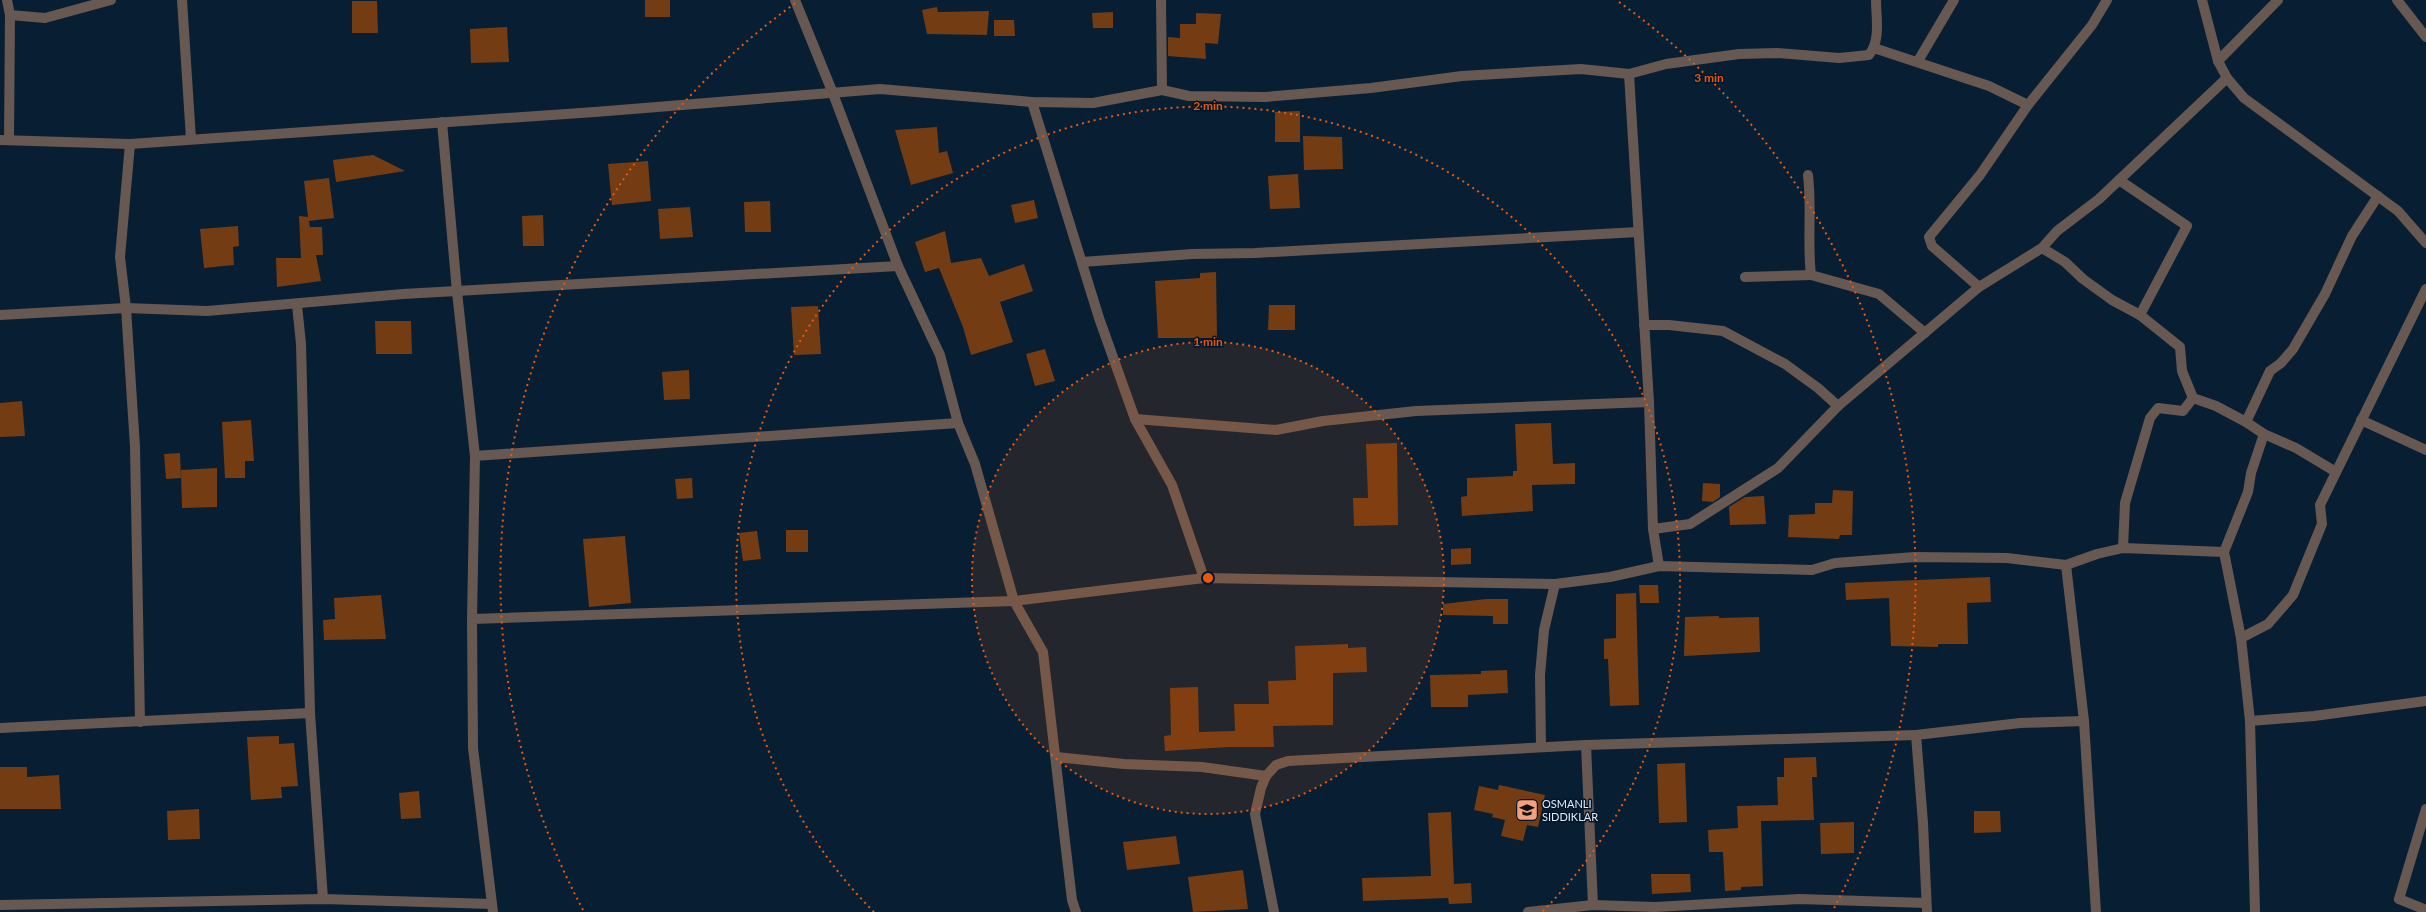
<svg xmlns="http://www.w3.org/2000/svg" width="2426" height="912" viewBox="0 0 2426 912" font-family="Lato,sans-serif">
  <rect width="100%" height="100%" fill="#081f33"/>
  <!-- building -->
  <g fill="#743c13">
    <rect x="645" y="0" width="25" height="17"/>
    <path d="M352,1H377L378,33H352Z"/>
    <path d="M937,7L938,12L989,11L987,35L927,34L922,10Z"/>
    <path d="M1113,12V28H1093L1092,13Z"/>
    <path d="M1196,13L1221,14L1218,44L1205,43L1206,59L1168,56V37L1180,38V24H1196Z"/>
    <path d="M994,20H1014L1015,36H994Z"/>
    <path d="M507,27L509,62L471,63L470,29Z"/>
    <path d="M1300,111V142H1275V112Z"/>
    <path d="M937,127L939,153L947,151L953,173L911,185L895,130Z"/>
    <path d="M1303,136L1342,137L1343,169L1304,170Z"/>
    <path d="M373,155L405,171L336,182L333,160Z"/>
    <path d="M648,161L651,201L612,205L608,164Z"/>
    <path d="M1298,174L1300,208L1270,209L1268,176Z"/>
    <path d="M329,178L334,218L309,221L310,227H322L323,255H316L321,281L277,287L276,258H301L299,216L308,217L304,181Z"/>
    <path d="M1034,200L1038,218L1015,223L1011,205Z"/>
    <path d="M770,201L771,232H745L744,202Z"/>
    <path d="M690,207L693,237L660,239L658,209Z"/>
    <path d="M543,215L544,246H523L522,216Z"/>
    <path d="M238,226L239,246L233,247L234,265L204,268L200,229Z"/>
    <path d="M945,231L951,263L981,258L989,276L1024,264L1033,291L1000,302L1013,342L971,355L963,327L939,268L925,272L915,242Z"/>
    <path d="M1216,272L1217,338H1158L1155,281L1200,278V273Z"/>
    <path d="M1269,305H1295V330H1268Z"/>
    <path d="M818,306L821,354L794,355L791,307Z"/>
    <path d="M375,321H411L412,354H376Z"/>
    <path d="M1045,349L1055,381L1035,386L1026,354Z"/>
    <path d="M689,370L690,399L664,400L662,372Z"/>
    <path d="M22,401L25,436L0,437V403Z"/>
    <path d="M251,420L254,461H245V478H225L222,422Z"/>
    <path d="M1551,423L1553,464L1575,463V484L1532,485L1533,511L1462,516L1461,497L1467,496V478L1513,476V471H1517L1515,424Z"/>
    <path d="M1397,443L1398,525L1354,526L1353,498H1368L1366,444Z"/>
    <path d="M180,453L181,478L166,479L164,454Z"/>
    <path d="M217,468V507L182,508L181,470Z"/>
    <path d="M692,478L693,498L677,499L675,479Z"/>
    <path d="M1703,483L1720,484V497L1713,502L1702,501Z"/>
    <path d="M1833,490L1853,491L1852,535H1840L1839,539L1788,537L1789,515L1815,514V503H1832Z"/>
    <path d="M1764,496L1766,524L1730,525L1729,507L1745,497Z"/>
    <rect x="786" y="530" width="22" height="22"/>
    <path d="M757,531L761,559L743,561L739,533Z"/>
    <path d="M625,536L631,603L589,607L583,539Z"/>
    <path d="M1471,548V564L1451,565V549Z"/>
    <path d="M1990,577L1991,602L1967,603L1968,644H1938V647L1891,646L1889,598L1846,600L1845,583Z"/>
    <path d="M1639,585H1658L1659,603H1640Z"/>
    <path d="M1636,593L1639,705L1610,706L1608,659H1604V639L1616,638V594Z"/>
    <path d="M381,595L386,639L324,640L323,620L335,619L334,598Z"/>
    <path d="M1486,599H1508V624H1493V616L1443,615V604Z"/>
    <path d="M1719,616V618L1759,617L1760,652L1684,656L1685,617Z"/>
    <path d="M1348,644V648L1366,647L1367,672L1333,673V725L1273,726L1274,747H1228L1165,751L1164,736L1171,735L1170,688L1198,687L1199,732L1235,731L1234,704H1269L1268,681L1296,680L1295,646Z"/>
    <path d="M1507,670L1508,693L1468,695V707H1431L1430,675L1481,674V671Z"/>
    <path d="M279,736V744L294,743L298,786L281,787L282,798L251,800L247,737Z"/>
    <path d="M1816,757L1817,777H1812L1814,820L1761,821L1763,886L1741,887V890L1725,891L1723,852H1709L1708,830L1738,828L1737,806L1778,805L1777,777H1784V758Z"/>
    <path d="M1685,763L1687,822L1659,823L1657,764Z"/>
    <path d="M0,767H27V777L59,775L61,809H0Z"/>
    <path d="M1499,785L1545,795L1538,827L1527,825L1523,841L1501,836L1505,820L1492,817L1493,814L1474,810L1479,786L1498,790Z"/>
    <path d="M419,791L421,818L401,819L399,793Z"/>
    <path d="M199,809L200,839L168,840L167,811Z"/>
    <path d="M1974,811H2000L2001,832L1974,833Z"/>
    <path d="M1451,812L1454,884L1471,883L1472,903L1449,904L1448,898L1363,901L1362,878L1431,876L1428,813Z"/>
    <path d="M1854,822V853L1821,854L1820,823Z"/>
    <path d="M1176,836L1180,864L1127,870L1123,842Z"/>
    <path d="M1243,870L1248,909L1193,912L1188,877Z"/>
    <path d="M1651,874H1690L1691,892L1652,894Z"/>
  </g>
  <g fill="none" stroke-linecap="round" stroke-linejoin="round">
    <!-- minor -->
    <g stroke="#675852" stroke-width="10">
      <path d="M7,0L10,15L9,139"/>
      <path d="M182,0L191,139"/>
      <path d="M795,0L832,91L898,266L940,355L958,423L975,464L1014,601L1043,652L1065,841L1072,900L1076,912"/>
      <path d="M1161,0L1162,90"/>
      <path d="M2202,0L2218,61L2227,78L2244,98L2398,211L2426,243"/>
      <path d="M2397,0L2426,37"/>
      <path d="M10,15L45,18L111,0"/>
      <path d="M1874,48L1989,86L2028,105"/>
      <path d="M1918,61L1954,0"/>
      <path d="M2218,61L2278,0"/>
      <path d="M1629,74L1649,402L1653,529L1659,566"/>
      <path d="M1032,102L1099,318L1135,419L1172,485L1204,578"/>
      <path d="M442,122L457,292L475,456L472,619"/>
      <path d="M0,140L130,144L595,112L880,89L1032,102L1093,103L1162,90L1189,96L1265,97L1371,88L1462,76L1581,69L1629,74L1666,64L1739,54L1777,53L1839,58L1869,55C1881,40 1876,18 1876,0"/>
      <path d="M130,144L120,257L126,308L135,447L140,722"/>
      <path d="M1808,175C1812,209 1807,242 1811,275L1879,294L1925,333"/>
      <path d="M2119,180L2187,226L2140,315"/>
      <path d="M2042,248L2065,262L2083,279L2112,300L2140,315L2180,347L2182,371L2193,398L2216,406L2246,422"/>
      <path d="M1082,262L1192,254L1255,253L1638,232"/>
      <path d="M1745,277L1811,275"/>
      <path d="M1979,287L1932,246L1929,237L1980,175L2028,105L2092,25L2107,0"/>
      <path d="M297,305L301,344L310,713L323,899"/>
      <path d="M0,315L126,308L207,311L403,294L898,266"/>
      <path d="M1644,325H1669L1723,331L1785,364L1818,388L1838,406"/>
      <path d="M1135,419L1276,430L1323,421L1416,411L1649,402"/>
      <path d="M2361,420L2426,450"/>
      <path d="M475,456L958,423"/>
      <path d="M2336,472L2296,448L2264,434L2246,422L2270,371L2281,363L2293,349L2325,294L2352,236L2378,196"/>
      <path d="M1653,529L1690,524L1778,468L1838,406L1979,287L2042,248L2057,231L2099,199L2227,78"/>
      <path d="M2123,548L2125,503L2150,418L2158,408L2183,411L2193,398"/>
      <path d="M2066,565L2084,721L2096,912"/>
      <path d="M2241,638L2268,624L2293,595L2322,524L2320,505L2426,289"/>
      <path d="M2250,721L2314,716L2426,701"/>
      <path d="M0,728L310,713"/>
      <path d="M1541,747L1540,675L1544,630L1555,584L1610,577L1659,566L1812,570L1835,563L1915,557L2007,558L2066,565L2097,554L2123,548L2224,552"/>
      <path d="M1056,757L1124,764L1202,767L1266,776"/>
      <path d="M2426,809L2399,899L2426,910"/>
      <path d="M0,905L323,899L492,904"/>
      <path d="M1593,905L1586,745L1916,735"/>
      <path d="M493,912L473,748L472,619L1014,601L1204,578L1555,584"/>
      <path d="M1274,912L1255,814L1261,788L1266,776L1276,765L1288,761L1586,745"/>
      <path d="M1528,912L1593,905L1655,907L1799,899L1926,903"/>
      <path d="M1927,912L1923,823L1916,735L2020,723L2084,721"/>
      <path d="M2255,912L2250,721L2241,638L2224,552L2248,492L2251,473L2264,434"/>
    </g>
  </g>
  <!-- distance rings -->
  <circle cx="1208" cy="578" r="236" fill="#e8590c" fill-opacity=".12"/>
  <g fill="none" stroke="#e8590c" stroke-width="2" stroke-dasharray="2 4">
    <circle cx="1208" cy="578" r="236"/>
    <path d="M874 912A472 472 0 1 1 1542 912"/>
    <path d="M583 910A708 708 0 0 1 797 2M1619 2A708 708 0 0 1 1833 910"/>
  </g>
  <!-- icons -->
  <defs>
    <g id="school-square" transform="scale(1.15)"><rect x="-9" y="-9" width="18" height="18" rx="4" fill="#f2a17e" stroke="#021529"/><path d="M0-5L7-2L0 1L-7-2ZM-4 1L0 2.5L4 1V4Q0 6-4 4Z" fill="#111"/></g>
  </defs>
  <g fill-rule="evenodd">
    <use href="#school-square" x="1527" y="810"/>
  </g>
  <g text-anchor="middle" stroke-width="3" stroke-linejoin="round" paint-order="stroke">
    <!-- poi labels -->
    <g font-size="11" fill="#dfedfb" stroke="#021529" text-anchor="start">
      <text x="1542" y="808">OSMANLI<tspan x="1542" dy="13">SIDDIKLAR</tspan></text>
    </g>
  </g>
  <circle cx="1208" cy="578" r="6" fill="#e8590c" stroke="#021529" stroke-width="2"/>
  <g font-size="12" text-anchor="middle" font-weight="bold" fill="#e8590c" stroke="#021529" stroke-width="3" stroke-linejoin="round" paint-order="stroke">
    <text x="1709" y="82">3 min</text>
    <text x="1208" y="110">2 min</text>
    <text x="1208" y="346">1 min</text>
  </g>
</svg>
